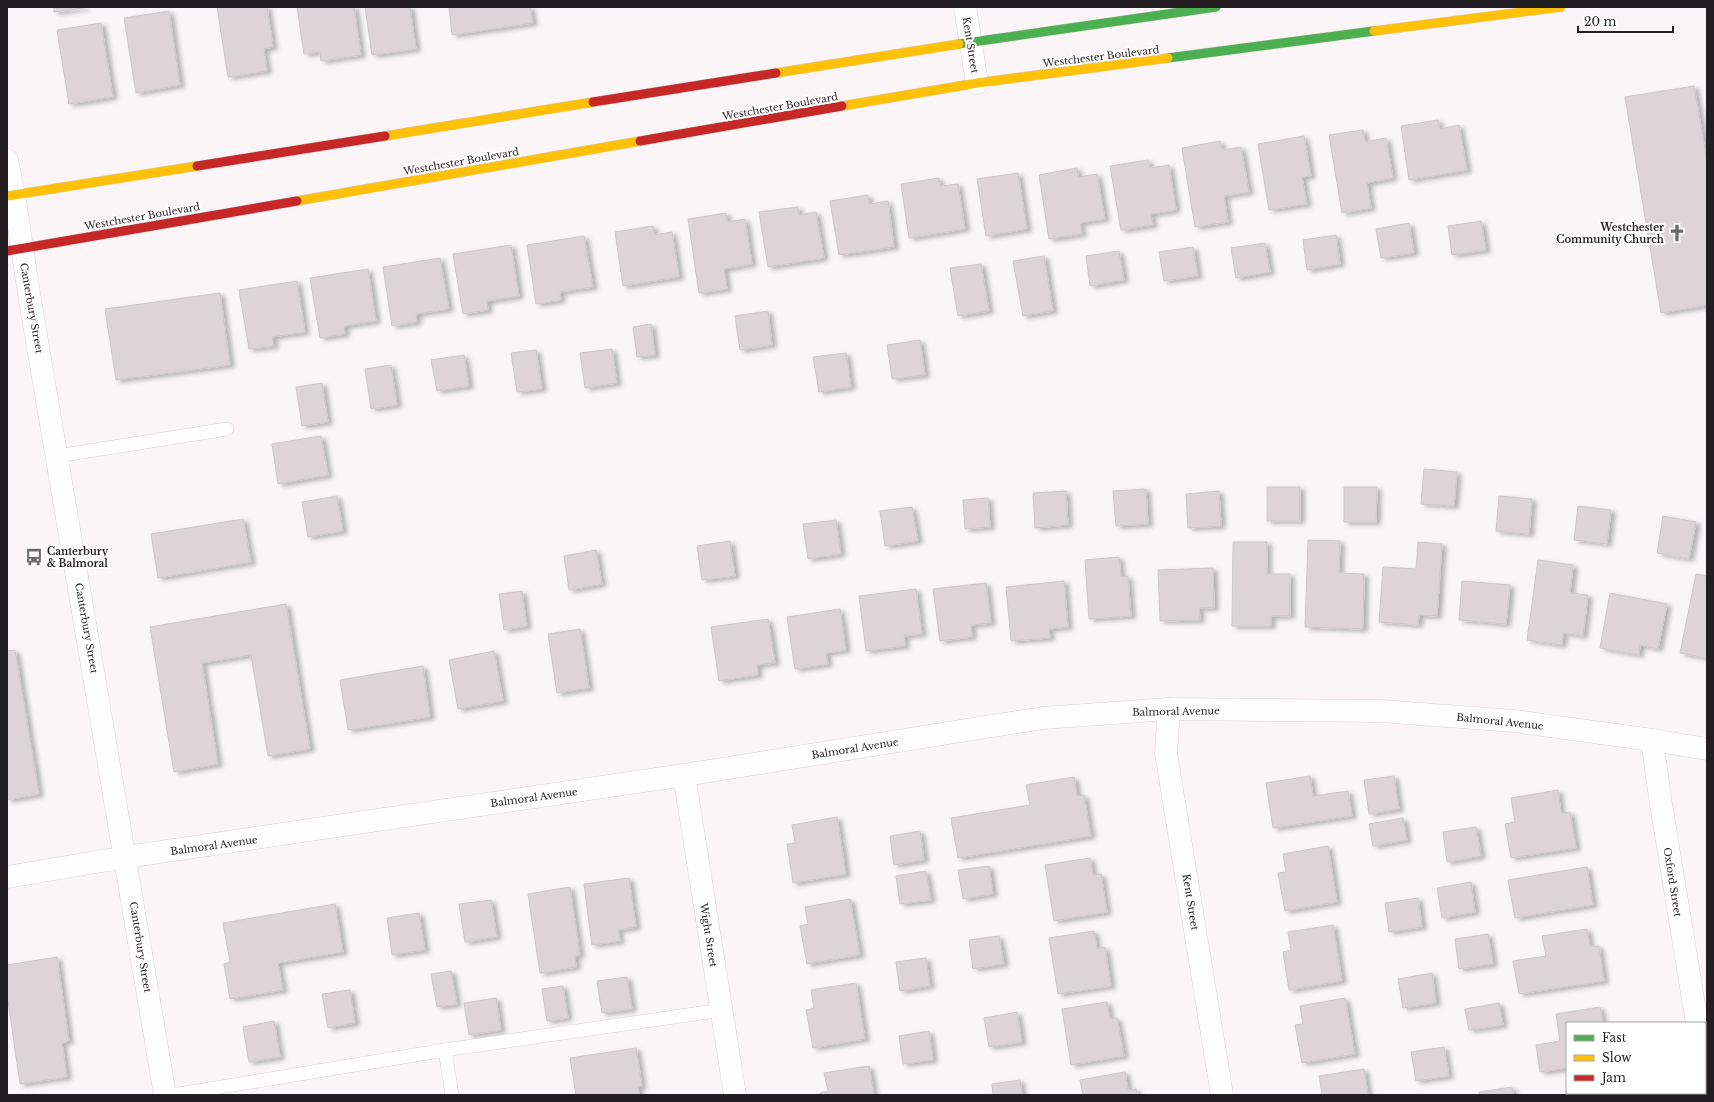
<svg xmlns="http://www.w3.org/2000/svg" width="1714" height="1102" viewBox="0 0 1714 1102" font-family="'Libre Baskerville',serif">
  <defs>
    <filter id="shadow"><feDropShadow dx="4.5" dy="2.5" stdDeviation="2" flood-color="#0004"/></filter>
  </defs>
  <rect width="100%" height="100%" fill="#fbf5f8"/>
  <!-- building -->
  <g fill="#ded4d7" stroke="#ccc7c9" filter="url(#shadow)">
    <path d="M54,7H84V8L54,12Z"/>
    <path d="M217,7H267L273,47L264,49L267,71L228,77Z"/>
    <path d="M297,7H354L361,55L321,61L320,52L304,54Z"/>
    <path d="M365,7H410L416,49L372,55Z"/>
    <path d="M449,7H530L533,23L452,35Z"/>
    <path d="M169,11L180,85L136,93L124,18Z"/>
    <path d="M101,23L113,97L69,104L57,30Z"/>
    <path d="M1694,86L1707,161V305L1661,313L1625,97Z"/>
    <path d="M1438,120L1440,129L1459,125L1467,170L1409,180L1401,126Z"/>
    <path d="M1363,130L1365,142L1386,138L1393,178L1367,183L1371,208L1342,213L1329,135Z"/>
    <path d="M1304,136L1311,176L1302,177L1307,204L1269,210L1258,144Z"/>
    <path d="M1220,141L1222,150L1241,147L1249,192L1224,196L1228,222L1195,227L1182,148Z"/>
    <path d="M1148,160L1150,168L1169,165L1176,210L1151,214L1153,225L1121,230L1110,166Z"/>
    <path d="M1077,168L1078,177L1097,174L1105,219L1080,223L1082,234L1049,239L1039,175Z"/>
    <path d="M1018,173L1027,229L986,236L977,179Z"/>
    <path d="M939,178L940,186L958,184L965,229L909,238L901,184Z"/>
    <path d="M868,195L869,204L888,201L894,247L839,255L830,201Z"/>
    <path d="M798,207L799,215L816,212L824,258L768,267L759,212Z"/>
    <path d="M726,213L727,222L745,219L752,264L724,269L727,289L699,293L688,219Z"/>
    <path d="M1481,221L1486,250L1452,255L1448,226Z"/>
    <path d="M1409,223L1414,253L1381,258L1376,229Z"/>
    <path d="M653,226L654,235L672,232L679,277L623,286L615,232Z"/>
    <path d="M1336,235L1340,264L1307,270L1303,240Z"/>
    <path d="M584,236L593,287L560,292L561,300L536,304L527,245Z"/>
    <path d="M1265,243L1270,272L1236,278L1231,248Z"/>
    <path d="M511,245L519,296L487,301L488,310L463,314L453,254Z"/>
    <path d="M1193,247L1198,276L1164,281L1159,252Z"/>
    <path d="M1119,251L1124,280L1090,286L1086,256Z"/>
    <path d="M1044,256L1053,311L1023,316L1013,261Z"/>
    <path d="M440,258L449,309L416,314L417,322L392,326L383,267Z"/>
    <path d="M981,264L989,311L958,316L950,268Z"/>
    <path d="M368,269L376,321L344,326L345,334L320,338L310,278Z"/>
    <path d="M297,281L305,332L272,337L274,346L249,349L239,290Z"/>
    <path d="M220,293L230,365L116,380L105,309Z"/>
    <path d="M768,311L772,345L740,350L735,316Z"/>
    <path d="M651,324L655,355L637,357L633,327Z"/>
    <path d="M920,340L925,375L892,379L887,345Z"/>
    <path d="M612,349L617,383L585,388L580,353Z"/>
    <path d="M536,350L542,389L517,392L511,353Z"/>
    <path d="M846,353L851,387L819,392L813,357Z"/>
    <path d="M464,355L469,386L437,391L431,360Z"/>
    <path d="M391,365L397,405L371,409L365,369Z"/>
    <path d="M322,383L328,422L302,426L296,387Z"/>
    <path d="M321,436L328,475L278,484L272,444Z"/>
    <path d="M1424,469L1457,472L1454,506L1421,504Z"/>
    <rect x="1267" y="487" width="33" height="34"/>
    <path d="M1344,487H1377L1376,522H1344Z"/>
    <path d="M1146,489L1148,524L1116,526L1113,491Z"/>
    <path d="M1066,491L1068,525L1035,528L1033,493Z"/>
    <path d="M1219,491L1221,526L1188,528L1186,494Z"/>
    <path d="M337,496L343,531L308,537L302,502Z"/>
    <path d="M1499,496L1532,499L1529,534L1496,531Z"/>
    <path d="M988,498L990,527L965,529L963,500Z"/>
    <path d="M1578,506L1611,510L1607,544L1574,540Z"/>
    <path d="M912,507L918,541L885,546L880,511Z"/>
    <path d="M1663,516L1696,522L1689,559L1657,553Z"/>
    <path d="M243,519L251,562L158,578L151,534Z"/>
    <path d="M836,520L841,554L808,559L803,524Z"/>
    <path d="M1308,540L1340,541L1339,573L1364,574L1363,629L1305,627Z"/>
    <path d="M730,541L735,576L702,580L697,546Z"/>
    <path d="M1233,542H1267V574H1290V616H1271V626H1232Z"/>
    <path d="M1418,542L1442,544L1437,616L1419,615L1418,625L1379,622L1383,567L1416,569Z"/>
    <path d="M596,550L602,584L569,590L564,556Z"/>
    <path d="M1119,557L1121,577L1128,576L1131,616L1089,619L1085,560Z"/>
    <path d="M1538,560L1573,565L1570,593L1588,595L1583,636L1563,633L1562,645L1527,640Z"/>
    <path d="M1213,568L1214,608H1199L1200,620L1160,621L1158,570Z"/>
    <path d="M1696,574L1707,576V658L1680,653Z"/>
    <path d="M1064,581L1068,627L1049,629L1050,638L1011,641L1006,587Z"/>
    <path d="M1462,581L1510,585L1506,624L1459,620Z"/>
    <path d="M986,583L991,623L971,625L972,637L940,641L933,589Z"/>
    <path d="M916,589L922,634L904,636L905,646L866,651L859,596Z"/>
    <path d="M522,591L527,626L504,630L499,594Z"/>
    <path d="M1610,593L1667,604L1658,649L1640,645L1639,655L1600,648Z"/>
    <path d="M286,604L310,749L268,756L251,655L202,663L218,764L174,772L150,627Z"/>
    <path d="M840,609L846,650L826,653L828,664L795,669L787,617Z"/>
    <path d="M768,619L775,663L757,665L758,675L719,681L711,627Z"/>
    <path d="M580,629L589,688L557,693L548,634Z"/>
    <path d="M15,650L39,794L7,800V651Z"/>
    <path d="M494,651L503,701L458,709L449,660Z"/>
    <path d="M423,666L430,717L348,730L340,680Z"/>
    <path d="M1310,776L1313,796L1348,791L1352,816L1273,828L1266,783Z"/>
    <path d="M1394,776L1399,809L1369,814L1364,780Z"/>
    <path d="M1074,777L1077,796L1084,795L1091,836L958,858L951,818L1030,805L1026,785Z"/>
    <path d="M1558,790L1561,813L1570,812L1576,848L1511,858L1505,824L1515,822L1511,798Z"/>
    <path d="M837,817L846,874L793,883L787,844L795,843L792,825Z"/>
    <path d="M1403,818L1407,840L1373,846L1369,824Z"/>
    <path d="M1476,827L1481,856L1447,862L1443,832Z"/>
    <path d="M920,831L924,860L894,865L890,836Z"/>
    <path d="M1328,846L1337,902L1285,911L1278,873L1286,872L1283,854Z"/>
    <path d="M1090,858L1093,875L1101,874L1107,912L1054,921L1045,865Z"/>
    <path d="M989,866L993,894L963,899L958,870Z"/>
    <path d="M1587,867L1593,905L1515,918L1508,880Z"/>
    <path d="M926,871L931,900L900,904L896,876Z"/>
    <path d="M629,878L636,927L618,930L620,941L592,945L584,884Z"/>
    <path d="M1471,882L1475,912L1442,918L1437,888Z"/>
    <path d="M570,887L580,955L575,956L576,967L540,973L528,894Z"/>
    <path d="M1418,898L1422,927L1389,932L1385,903Z"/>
    <path d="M850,899L860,955L807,964L800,926L808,924L805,907Z"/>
    <path d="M491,900L497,937L465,942L459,904Z"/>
    <path d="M335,904L343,952L278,963L283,990L230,999L224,964L230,962L223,923Z"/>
    <path d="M419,913L425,950L392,955L387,918Z"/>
    <path d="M1333,925L1342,981L1289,990L1283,952L1291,950L1288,932Z"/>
    <path d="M1587,929L1590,947L1599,946L1604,981L1519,994L1513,961L1546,956L1542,936Z"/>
    <path d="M1094,931L1097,949L1105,947L1111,986L1058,994L1049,938Z"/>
    <path d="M1488,934L1493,964L1459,969L1455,939Z"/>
    <path d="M999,936L1004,964L973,969L969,940Z"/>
    <path d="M57,957L69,1041L62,1043L67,1077L20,1084L7,994V965Z"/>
    <path d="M926,958L930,986L900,991L896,962Z"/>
    <path d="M451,971L457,1004L437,1007L431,974Z"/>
    <path d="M1432,973L1436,1003L1403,1008L1398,979Z"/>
    <path d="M627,977L632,1009L602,1013L597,981Z"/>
    <path d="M856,983L865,1039L813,1048L806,1010L814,1008L811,990Z"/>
    <path d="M563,986L568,1018L547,1021L542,989Z"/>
    <path d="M350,990L355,1023L328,1028L322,994Z"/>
    <path d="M496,998L501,1030L469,1035L464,1003Z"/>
    <path d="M1345,998L1355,1054L1302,1063L1295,1025L1303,1024L1300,1006Z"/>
    <path d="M1107,1002L1110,1019L1117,1018L1124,1056L1071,1065L1062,1009Z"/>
    <path d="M1499,1003L1503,1025L1469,1030L1465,1009Z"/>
    <path d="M1600,1007L1603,1023H1567V1068L1540,1072L1536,1045L1560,1041L1556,1014Z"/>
    <path d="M1017,1012L1022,1042L989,1047L984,1018Z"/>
    <path d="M274,1021L280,1057L249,1062L243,1027Z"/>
    <path d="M929,1031L933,1060L903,1064L899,1036Z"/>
    <path d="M1444,1047L1449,1076L1416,1081L1411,1052Z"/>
    <path d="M636,1048L642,1086L638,1087L639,1095H576L570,1058Z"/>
    <path d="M869,1066L874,1095H820V1093L828,1091L824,1073Z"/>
    <path d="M1364,1069L1368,1095H1318L1322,1094L1319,1076Z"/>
    <path d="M1125,1072L1128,1090L1136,1089L1137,1095H1083L1080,1080Z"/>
    <path d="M1020,1080L1022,1095H993L992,1084Z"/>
    <path d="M1512,1087L1513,1095H1479V1092Z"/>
    <path d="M1569,1093H1617V1095H1570Z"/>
  </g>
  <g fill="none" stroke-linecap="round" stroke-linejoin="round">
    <!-- lane casing -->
    <g stroke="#d7d2d4" stroke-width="14">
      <g id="lane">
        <path d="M57,456L227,429"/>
        <path d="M445,1050L452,1095"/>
        <path d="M173,1095L445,1050L722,1010"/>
      </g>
    </g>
    <!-- street casing -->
    <g stroke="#d7d2d4" stroke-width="23">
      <g id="street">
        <path d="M965,7L977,83"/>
        <path d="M7,160L14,195L30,300L165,1095"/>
        <path d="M1169,709L1166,753L1222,1095"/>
        <path d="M1652,740L1661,804L1697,1023"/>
        <path d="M684,775L735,1095"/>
        <path d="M7,877L126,857L684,775L1043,718L1169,709L1381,711L1514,721L1652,740L1707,749"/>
        <path d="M1705,1075L1707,1087"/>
      </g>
    </g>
    <!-- fast casing -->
    <g stroke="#d7d2d4" stroke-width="10">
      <g id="fast">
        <path d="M959,44L1216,7"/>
        <path d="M1168,58L1374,31"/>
      </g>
    </g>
    <!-- slow casing -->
    <g stroke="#d7d2d4" stroke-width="10">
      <g id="slow">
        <path d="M1374,31L1561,7"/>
        <path d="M776,73L959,44"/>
        <path d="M842,106L977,83L1168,58"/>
        <path d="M385,136L593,102"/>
        <path d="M7,196L197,166"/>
        <path d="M297,201L640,141"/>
      </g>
    </g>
    <!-- jam casing -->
    <g stroke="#d7d2d4" stroke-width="10">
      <g id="jam">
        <path d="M593,102L776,73"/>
        <path d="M640,141L842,106"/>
        <path d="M197,166L385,136"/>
        <path d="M7,251L297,201"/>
      </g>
    </g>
    <!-- lane -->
    <use href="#lane" stroke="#fefefe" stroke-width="13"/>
    <!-- street -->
    <use href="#street" stroke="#fefefe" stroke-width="22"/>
    <!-- fast -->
    <use href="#fast" stroke="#4caf50" stroke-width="9"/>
    <!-- slow -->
    <use href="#slow" stroke="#ffc107" stroke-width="9"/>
    <!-- jam -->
    <use href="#jam" stroke="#c62828" stroke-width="9"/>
  </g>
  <!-- icons -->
  <defs>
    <g id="church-bare" transform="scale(1.38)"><path d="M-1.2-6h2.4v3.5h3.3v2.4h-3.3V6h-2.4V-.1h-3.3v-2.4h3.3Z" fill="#6f696c" stroke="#fff" stroke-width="2.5" paint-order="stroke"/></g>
    <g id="bus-bare" transform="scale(1.38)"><path d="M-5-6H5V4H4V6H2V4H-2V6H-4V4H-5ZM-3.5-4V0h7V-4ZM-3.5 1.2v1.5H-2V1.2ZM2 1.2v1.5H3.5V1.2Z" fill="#6f696c" stroke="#fff" stroke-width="2.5" paint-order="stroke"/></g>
  </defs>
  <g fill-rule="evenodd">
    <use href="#church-bare" x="1677" y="233"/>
    <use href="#bus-bare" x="34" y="557"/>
  </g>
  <g text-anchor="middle" stroke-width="4" stroke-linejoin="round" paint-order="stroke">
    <!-- street labels -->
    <g font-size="10" fill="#231e21" stroke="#fff">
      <text transform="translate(971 45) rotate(81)" y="4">Kent Street</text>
      <text transform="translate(1101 56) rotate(-7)" y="4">Westchester Boulevard</text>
      <text transform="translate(780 106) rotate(-10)" y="4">Westchester Boulevard</text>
      <text transform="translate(461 161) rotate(-10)" y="4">Westchester Boulevard</text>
      <text transform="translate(142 216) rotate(-10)" y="4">Westchester Boulevard</text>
      <text transform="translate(32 308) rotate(80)" y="4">Canterbury Street</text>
      <text transform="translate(87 628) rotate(80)" y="4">Canterbury Street</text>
      <text transform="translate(1176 711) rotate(-1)" y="4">Balmoral Avenue</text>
      <text transform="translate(1500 721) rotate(6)" y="4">Balmoral Avenue</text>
      <text transform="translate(855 748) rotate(-9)" y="4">Balmoral Avenue</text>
      <text transform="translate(534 797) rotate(-8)" y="4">Balmoral Avenue</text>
      <text transform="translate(214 845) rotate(-8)" y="4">Balmoral Avenue</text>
      <text transform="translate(1673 882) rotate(81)" y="4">Oxford Street</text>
      <text transform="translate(1191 902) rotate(81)" y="4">Kent Street</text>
      <text transform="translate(709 935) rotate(81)" y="4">Wight Street</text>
      <text transform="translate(141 947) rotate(81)" y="4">Canterbury Street</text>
    </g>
    <!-- poi labels -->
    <g font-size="10" font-weight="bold" fill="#231e21" stroke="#fff" text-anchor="end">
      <text x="1664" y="231">Westchester<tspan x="1664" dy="12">Community Church</tspan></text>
      <text x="47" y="555" text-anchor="start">Canterbury<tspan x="47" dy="12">&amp; Balmoral</tspan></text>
    </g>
  </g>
  <!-- border -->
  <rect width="1714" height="1102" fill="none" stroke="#231e21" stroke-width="16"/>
  <!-- legend -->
  <rect x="1566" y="1022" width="140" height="72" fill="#ffffff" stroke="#a7a5a6"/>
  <rect x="1574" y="1035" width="20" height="6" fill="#4caf50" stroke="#a7a5a6"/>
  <text x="1602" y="1042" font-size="12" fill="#231e21">Fast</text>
  <rect x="1574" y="1055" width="20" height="6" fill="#ffc107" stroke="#a7a5a6"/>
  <text x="1602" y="1062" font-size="12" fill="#231e21">Slow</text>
  <rect x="1574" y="1075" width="20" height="6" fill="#c62828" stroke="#a7a5a6"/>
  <text x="1602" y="1082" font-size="12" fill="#231e21">Jam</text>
  <!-- scale -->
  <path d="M1578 26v6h95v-6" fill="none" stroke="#231e21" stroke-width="2"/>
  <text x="1584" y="26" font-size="12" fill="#231e21" stroke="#ffffff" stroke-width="3" paint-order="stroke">20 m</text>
</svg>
